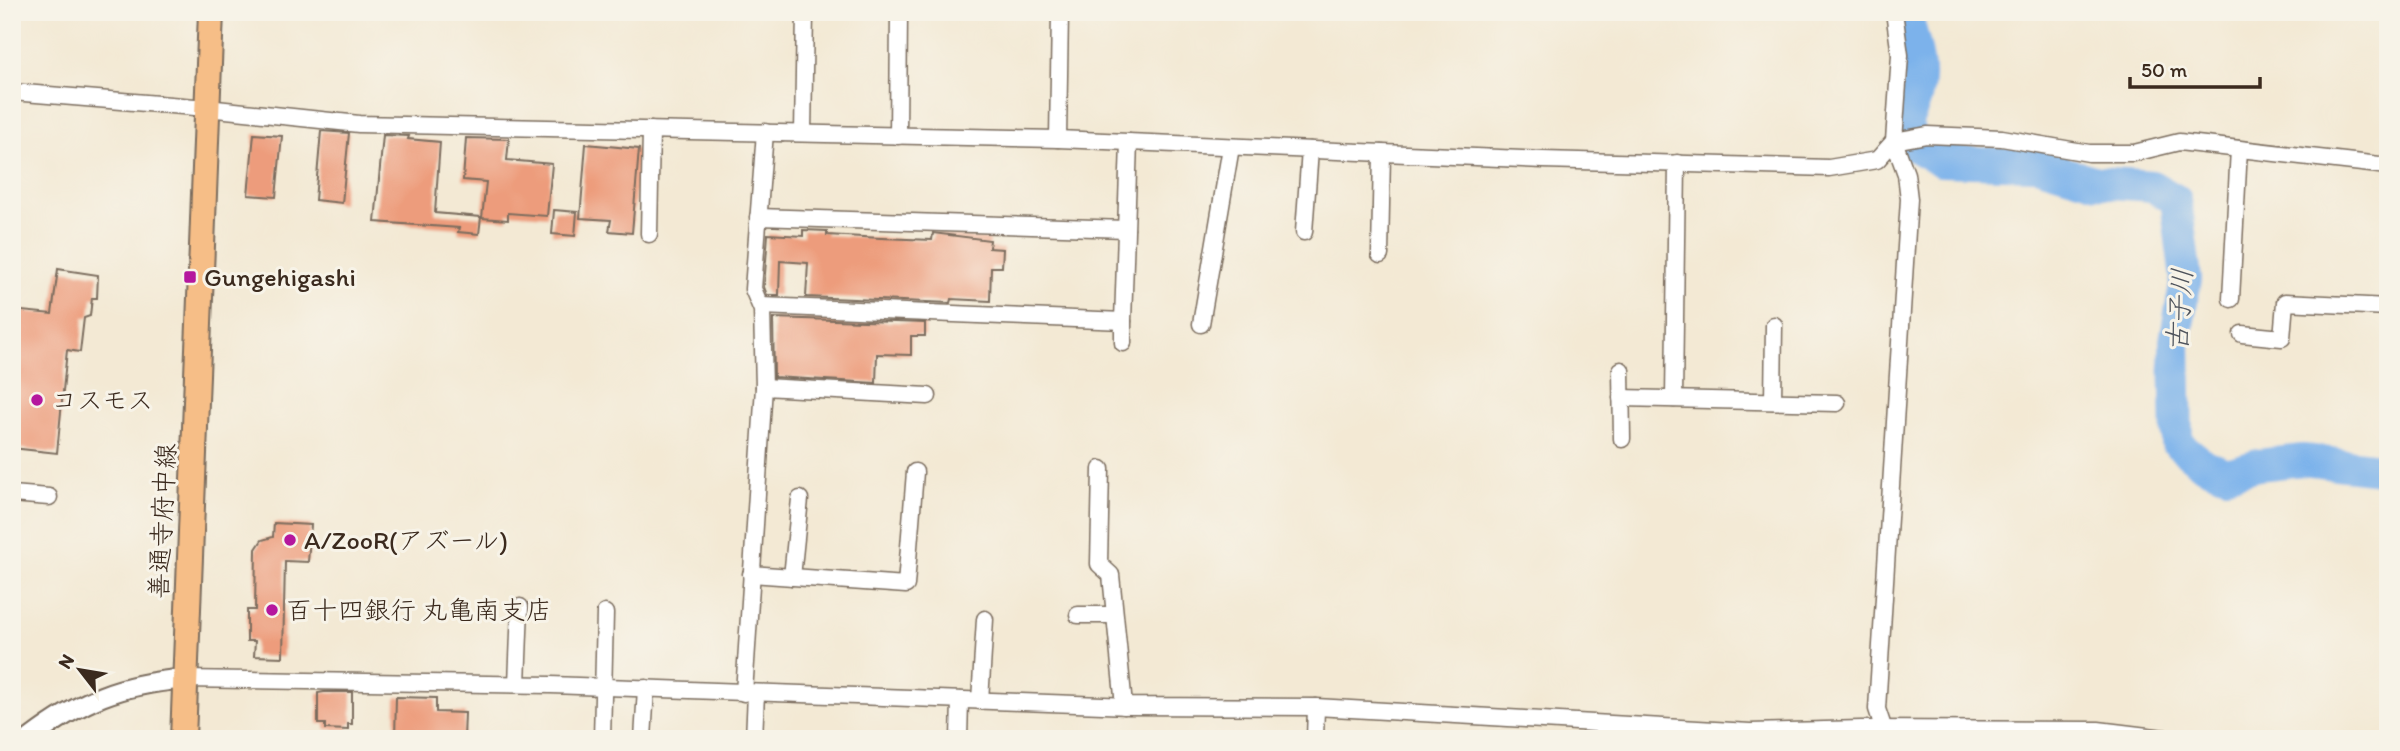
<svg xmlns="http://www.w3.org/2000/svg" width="2400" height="751" viewBox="0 0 2400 751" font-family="Itim,'Klee One',sans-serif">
  <rect width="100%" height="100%" fill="#f7f3e8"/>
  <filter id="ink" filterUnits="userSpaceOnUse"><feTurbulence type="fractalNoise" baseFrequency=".0143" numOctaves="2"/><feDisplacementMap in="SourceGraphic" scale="14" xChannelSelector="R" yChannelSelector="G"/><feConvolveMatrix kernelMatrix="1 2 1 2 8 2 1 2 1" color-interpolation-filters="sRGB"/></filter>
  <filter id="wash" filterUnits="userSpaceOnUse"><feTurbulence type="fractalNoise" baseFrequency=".00686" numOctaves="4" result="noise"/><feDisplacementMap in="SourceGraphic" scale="28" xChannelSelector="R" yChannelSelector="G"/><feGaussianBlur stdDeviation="1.57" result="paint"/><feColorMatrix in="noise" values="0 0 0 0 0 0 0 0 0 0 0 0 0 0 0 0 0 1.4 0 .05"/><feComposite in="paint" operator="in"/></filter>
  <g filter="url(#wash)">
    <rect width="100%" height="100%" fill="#f3e9d4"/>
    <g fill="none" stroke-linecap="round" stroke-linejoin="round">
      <!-- river -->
      <path stroke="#7cb2eb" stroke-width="32" d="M1906,12C1917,56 1929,80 1906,122L1914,146L1941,161L2036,164L2097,182L2152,186L2176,200L2186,279L2175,341L2177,443L2204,465L2227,474L2258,465L2303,460L2388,470"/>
    </g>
    <g id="blocks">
      <!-- building -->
      <g fill="#ed9c7c">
        <path d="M321,131L349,133L342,203L315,200Z"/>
        <path d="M254,134L282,136L276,197L248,195Z"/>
        <path d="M383,135L409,136L408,139L440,142L435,213L481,217L479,234L458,232L459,228L375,222Z"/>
        <path d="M466,138L509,139L507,160L552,164L547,216L508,213V220L482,218L486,182L463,180Z"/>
        <path d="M586,144L639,149L632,233L609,231L611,220L580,218Z"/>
        <path d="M554,210L577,212L575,236L552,234Z"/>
        <path d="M803,230L827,231V235L881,238L932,240L933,233L990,240L989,248L1003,249L1002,267H991L990,301L951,299L950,303L806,297L808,263L780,261L779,295H767L764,287L768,234L803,236Z"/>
        <path d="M58,269L98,275L97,298H92L90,316L84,318L80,352L67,350L57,453L12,448V310L52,314Z"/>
        <path d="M773,318L925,323V336H911V355L877,354L876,383L774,377Z"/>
        <path d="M274,523L311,525L308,562L285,561L283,657L254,656L255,641H247V610H255L256,549L262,540L273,537Z"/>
        <path d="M324,692H352V724H348V730L325,729V724H318V693Z"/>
        <path d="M396,697L436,698V712L465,713L464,739H395Z"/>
      </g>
    </g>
  </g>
  <g filter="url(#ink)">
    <use href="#blocks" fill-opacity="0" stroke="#7b6d5e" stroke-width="2"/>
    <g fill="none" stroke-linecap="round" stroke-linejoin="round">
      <!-- minor casing -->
      <g stroke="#7b6d5e" stroke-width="19">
        <g id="minor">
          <path d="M12,92L207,108L359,124L1058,139L1543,160L1829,168L1877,160L1894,141L1927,135L2002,138L2089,153H2134L2179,142L2388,166"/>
          <path d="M803,133L805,12"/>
          <path d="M898,136L899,12"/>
          <path d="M1058,139L1060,12"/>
          <path d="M758,217L1126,229"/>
          <path d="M1304,232L1310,150"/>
          <path d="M649,234L651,130"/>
          <path d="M1380,255L1382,153"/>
          <path d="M2231,299L2239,149"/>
          <path d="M761,306L1123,321L1129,142"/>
          <path d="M1201,324L1231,147"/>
          <path d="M2242,334L2282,338L2285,302L2388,307"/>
          <path d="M1123,343V321"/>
          <path d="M1621,370L1622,439"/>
          <path d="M764,387L928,396"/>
          <path d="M1621,398L1837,403"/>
          <path d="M1674,399L1677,163"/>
          <path d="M1773,401L1774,325"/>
          <path d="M1101,469L1099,564L1111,575L1124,706"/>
          <path d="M12,494L49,497"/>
          <path d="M751,574L906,585L915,472"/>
          <path d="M792,577L800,499"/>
          <path d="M1078,615H1113"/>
          <path d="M184,679L551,685L1130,706L1316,707L1750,732L1861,729L2098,730L2172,739"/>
          <path d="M517,684L520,607"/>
          <path d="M744,693L764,387L762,310L753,289L765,132"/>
          <path d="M980,701L985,619"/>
          <path d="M1886,736L1877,709L1909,199L1906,174L1894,141L1900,55L1894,12"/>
          <path d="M602,739L605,613"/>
          <path d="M643,739L646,688"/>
          <path d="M754,739L756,693"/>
          <path d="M959,739L960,700"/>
          <path d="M1315,739L1316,707"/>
        </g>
      </g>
      <!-- tertiary casing -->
      <g stroke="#7b6d5e" stroke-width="23">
        <path id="tertiary" d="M30,739C81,700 120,684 184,679"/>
      </g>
      <!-- primary casing -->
      <g stroke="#7b6d5e" stroke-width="28">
        <path id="primary" d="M183,739L211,12"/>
      </g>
      <!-- minor -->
      <use href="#minor" stroke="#fff" stroke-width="16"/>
      <!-- tertiary -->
      <use href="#tertiary" stroke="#fff" stroke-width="19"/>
      <!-- primary -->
      <use href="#primary" stroke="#f6be87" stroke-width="24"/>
    </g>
  </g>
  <!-- markers -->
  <g fill="#b5179e" stroke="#f7f3e8" stroke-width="2.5">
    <rect x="183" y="270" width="14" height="14" rx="3.5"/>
    <circle cx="37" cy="400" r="7"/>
    <circle cx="290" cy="540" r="7"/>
    <circle cx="272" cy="610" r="7"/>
  </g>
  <g text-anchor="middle" stroke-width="6" stroke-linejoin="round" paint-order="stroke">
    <!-- poi labels -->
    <g font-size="26" fill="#3b2a1e" stroke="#f7f3e8" text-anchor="start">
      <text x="204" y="286">Gungehigashi</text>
      <text x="51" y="409">コスモス</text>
      <text x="304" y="549">A/ZooR(アズール)</text>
      <text x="286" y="619">百十四銀行 丸亀南支店</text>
    </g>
    <!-- street labels -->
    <g font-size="26" fill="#3b2a1e" stroke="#f7f3e8">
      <text transform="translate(162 521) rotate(-87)" y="9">善通寺府中線</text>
    </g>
    <!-- water labels -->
    <g font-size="28" font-style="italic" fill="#4e535c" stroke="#f7f3e8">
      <text transform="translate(2179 310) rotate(-86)" y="10">古子川</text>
    </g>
  </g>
  <!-- margin -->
  <rect width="2400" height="751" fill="none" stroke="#f7f3e8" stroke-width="42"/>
  <!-- north arrow -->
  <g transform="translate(80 670) rotate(301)" stroke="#f7f3e8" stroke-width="5" paint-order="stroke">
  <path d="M0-5L12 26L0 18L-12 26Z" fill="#3b2a1e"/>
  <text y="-10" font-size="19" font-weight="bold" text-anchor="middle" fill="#3b2a1e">N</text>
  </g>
  <!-- scale -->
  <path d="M2130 77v10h130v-10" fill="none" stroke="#3b2a1e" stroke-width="3.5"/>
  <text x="2141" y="77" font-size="21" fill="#3b2a1e" stroke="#f7f3e8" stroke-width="5" paint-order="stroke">50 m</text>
</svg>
